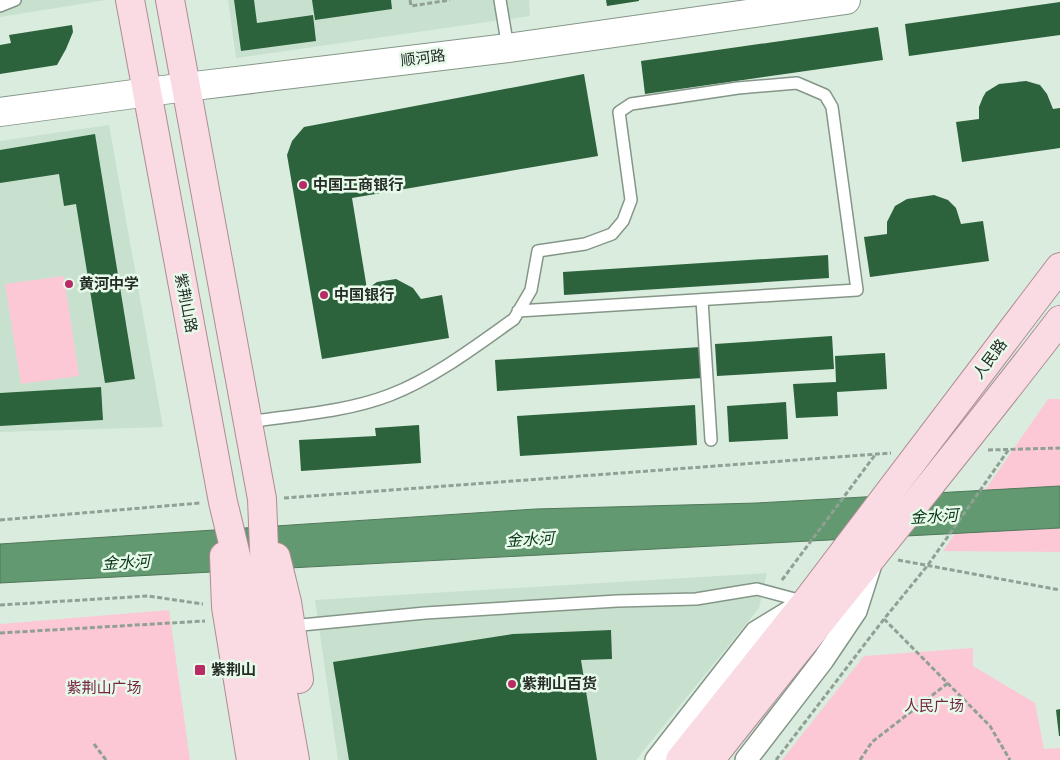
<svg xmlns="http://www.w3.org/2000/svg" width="1060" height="760" viewBox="0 0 1060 760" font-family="Rubik,'Noto Sans SC',sans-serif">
  <rect width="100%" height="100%" fill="#d9ecdd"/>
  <!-- built -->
  <g fill="#c8e1ce">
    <path d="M0,0H106L0,17Z"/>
    <path d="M228,0H529L530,16L236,58Z"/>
    <path d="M109,125L163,427L0,432V141Z"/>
    <path d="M767,573L759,608L636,760H338L315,600Z"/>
  </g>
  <!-- green -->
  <g fill="#fdc8d6">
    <path d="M64,276L79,376L21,384L5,284Z"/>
    <path d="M1048,399H1060V552L943,551Z"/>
    <path d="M169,610L190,760H0V624Z"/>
    <path d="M973,648V666L1035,703L1044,749L1060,748V760H782L864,656Z"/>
  </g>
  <!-- water -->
  <path fill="#629970" stroke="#50785a" d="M1060,486V528L0,583V544L536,509L757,503Z"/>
  <!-- building -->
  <g fill="#2c623c">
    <path d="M234,0H254L257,23L313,15L316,41L241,51Z"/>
    <path d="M312,0H391L392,9L315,20Z"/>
    <path d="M606,0H639V1L607,6Z"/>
    <path d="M1060,2V35L909,56L905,24Z"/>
    <path d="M72,25L73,32L66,49L57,65L0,74V45L11,43L9,35Z"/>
    <path d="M878,27L883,60L645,94L641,61Z"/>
    <path d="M584,74L598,156L352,198L367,289L377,282L396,279L413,288L421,299L442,295L449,338L322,359L287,155L292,141L304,127Z"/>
    <path d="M1026,81L1040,85L1047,94L1053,109L1060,108V148L962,162L956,122L979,119V107L983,97L986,92L999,84Z"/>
    <path d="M95,134L135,379L105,383L76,204L64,206L59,174L0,183V150Z"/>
    <path d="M934,195L948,200L956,208L961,224L983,221L989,261L870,277L864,237L887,234V222L895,206L907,199Z"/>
    <path d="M828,255L829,278L564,295L563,272Z"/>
    <path d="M832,336L834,369L717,376L715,344Z"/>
    <path d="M701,347L703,378L497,391L495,360Z"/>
    <path d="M885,353L887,389L837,392L838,416L796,418L793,384L836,382L835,356Z"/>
    <path d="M101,387L103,420L0,426V393Z"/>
    <path d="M786,402L788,439L729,442L727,406Z"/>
    <path d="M695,405L697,445L520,456L517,416Z"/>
    <path d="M419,425L421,463L301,471L299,440L376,436L375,428Z"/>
    <path d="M611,630L612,659L581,660L597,760H349L333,662L513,634Z"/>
    <path d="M1060,709V736H1059L1056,710Z"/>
  </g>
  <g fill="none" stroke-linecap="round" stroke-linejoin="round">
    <!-- lane casing -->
    <g stroke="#859688" stroke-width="14">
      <g id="lane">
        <path d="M500,0L508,48"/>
        <path d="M0,6L15,0"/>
        <path d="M702,300L711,440"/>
        <path d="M248,422C295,415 346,412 390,395C434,378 476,346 514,319L531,290L538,251L585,244L612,234L623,221L631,200L619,112L631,104L738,88L797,83L825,95L832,107L857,290L518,311"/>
        <path d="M291,626L425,613L617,601L696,599L757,589L806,602"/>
      </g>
    </g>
    <!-- street casing -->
    <g stroke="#859688" stroke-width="24">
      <g id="street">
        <path d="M656,760L756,632L797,607"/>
        <path d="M746,760L823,660L856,611L871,564"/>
      </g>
    </g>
    <!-- secondary casing -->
    <g stroke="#859688" stroke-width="30">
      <path id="secondary" d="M0,112L186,87L508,48L846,0"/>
    </g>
    <!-- primary casing -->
    <g stroke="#ae8d94" stroke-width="30">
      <g id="primary">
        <path d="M130,0L223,502L248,605L275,760"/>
        <path d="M170,0L262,499L266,599L295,760"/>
        <path d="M224,556L226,607L251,760"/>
        <path d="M276,557L287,602L299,679"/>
        <path d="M680,760L806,602L1060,267"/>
        <path d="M710,760C826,612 946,469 1060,320"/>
      </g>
    </g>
    <!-- path -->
    <g stroke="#91a094" stroke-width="3" stroke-dasharray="5 2.5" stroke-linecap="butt">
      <path d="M410,0L411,6L450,0"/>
      <path d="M988,450L1060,448"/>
      <path d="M284,498L891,453"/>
      <path d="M0,520L200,503"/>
      <path d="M898,560L1060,590"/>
      <path d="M782,580L875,455"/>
      <path d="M0,605L148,596L203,604"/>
      <path d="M884,619L990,726L1010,760"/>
      <path d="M0,633L205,621"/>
      <path d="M94,744L106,760"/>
      <path d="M776,760L884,619L928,565L1009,449"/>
      <path d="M860,760L872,742L948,683"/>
    </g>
    <!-- lane -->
    <use href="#lane" stroke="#fff" stroke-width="11"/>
    <!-- street -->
    <use href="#street" stroke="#fff" stroke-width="21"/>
    <!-- secondary -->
    <use href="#secondary" stroke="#fff" stroke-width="28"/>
    <!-- primary -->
    <use href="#primary" stroke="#fadae3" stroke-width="28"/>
  </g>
  <!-- markers -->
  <g fill="#b72c65" stroke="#e7faea" stroke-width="2">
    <circle cx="303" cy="185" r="5"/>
    <circle cx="69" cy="284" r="5"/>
    <circle cx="324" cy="295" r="5"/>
    <rect x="194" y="664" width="12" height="12" rx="2.5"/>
    <circle cx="512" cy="684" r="5"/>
  </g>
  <g text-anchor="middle" stroke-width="5" stroke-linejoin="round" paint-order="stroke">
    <!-- street labels -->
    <g font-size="15" fill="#252c26" stroke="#e7faea">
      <text transform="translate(423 58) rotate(-7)" y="5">顺河路</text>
      <text transform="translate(186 303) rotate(79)" y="5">紫荆山路</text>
      <text transform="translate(990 359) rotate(-53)" y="5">人民路</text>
    </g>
    <!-- poi labels -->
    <g font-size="15" font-weight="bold" fill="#252c26" stroke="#e7faea" text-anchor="start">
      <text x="313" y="190">中国工商银行</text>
      <text x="79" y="289">黄河中学</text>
      <text x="334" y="300">中国银行</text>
      <text x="211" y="675">紫荆山</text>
      <text x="522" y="689">紫荆山百货</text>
    </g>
    <!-- park labels -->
    <g font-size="15" fill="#742542" stroke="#e7faea">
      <text x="104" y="693">紫荆山广场</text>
      <text x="934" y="711">人民广场</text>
    </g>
    <!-- water labels -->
    <g font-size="16" font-style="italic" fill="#0d381d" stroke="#e7faea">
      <text transform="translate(934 516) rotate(-3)" y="6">金水河</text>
      <text transform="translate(530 539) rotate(-3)" y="6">金水河</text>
      <text transform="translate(126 562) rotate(-3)" y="6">金水河</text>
    </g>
  </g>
</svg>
